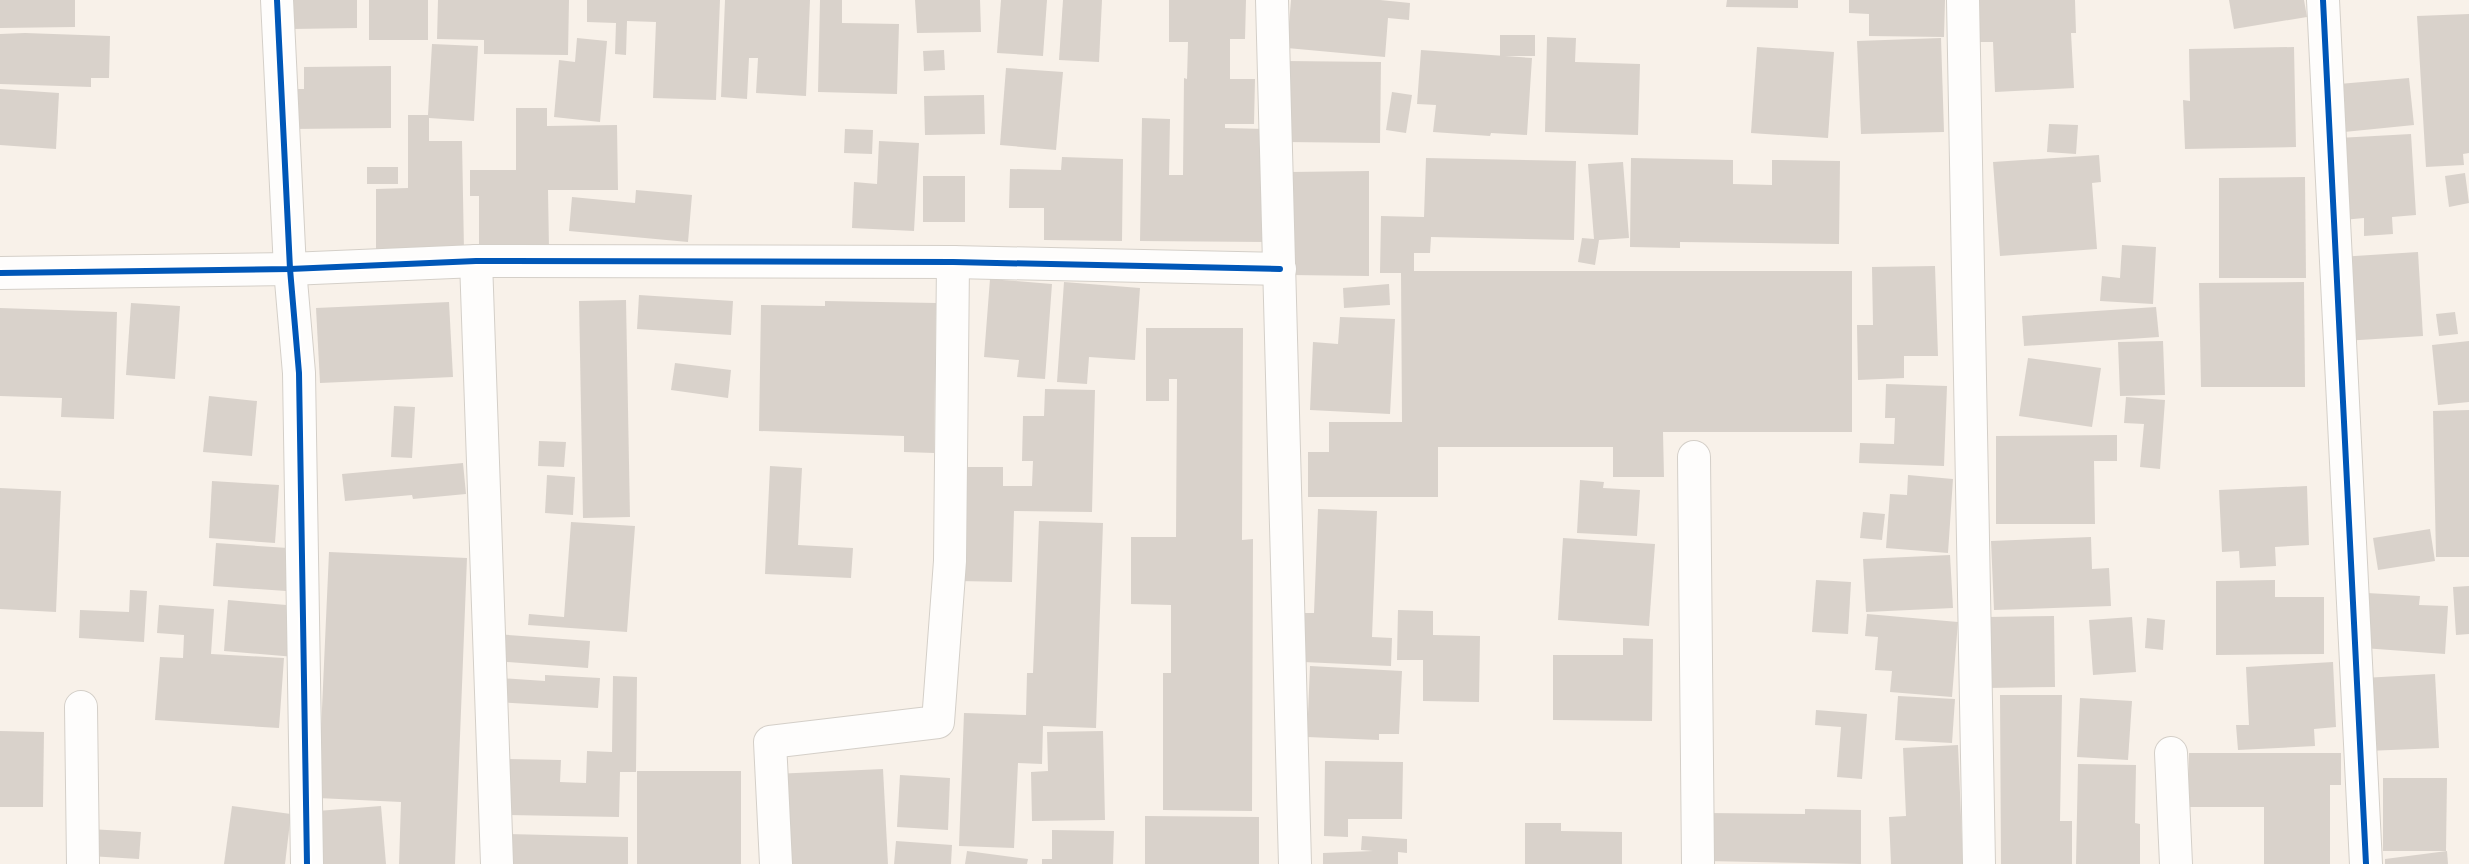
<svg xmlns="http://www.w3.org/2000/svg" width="2469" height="864" viewBox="0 0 2469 864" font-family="'IBM Plex Sans',sans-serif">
  <rect width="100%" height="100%" fill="#f8f1e9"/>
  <!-- building -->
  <g fill="#d9d2cb">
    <path d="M0,0H75V27L0,28Z"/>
    <path d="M292,0H357V28L292,29Z"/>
    <rect x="369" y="0" width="59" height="40"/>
    <path d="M438,0H569L568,55L484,54V40L437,39Z"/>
    <path d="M587,0H720L716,100L653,98L656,22L627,21L626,55L615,54L616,23L587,22Z"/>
    <path d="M725,0H810L806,96L756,93L758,58H749L747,99L721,97Z"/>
    <path d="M820,0H842V23L899,24L897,94L818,92Z"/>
    <path d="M915,0H980L981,32L917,33Z"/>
    <path d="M1001,0H1047L1043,56L997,53Z"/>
    <path d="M1063,0H1102L1099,62L1059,60Z"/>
    <path d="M1169,0H1246L1245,39H1230V79H1255L1254,124H1225V128L1265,129L1266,242L1140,241L1142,118L1170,119L1169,175H1183L1184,78L1187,79L1188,42H1169Z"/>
    <path d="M1291,0H1380L1410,3L1409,20L1388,18L1385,57L1287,48Z"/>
    <path d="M1727,0H1798V8L1726,7Z"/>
    <path d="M1849,0H1945L1944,37L1869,36V14L1849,13Z"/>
    <path d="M1978,0H2075L2076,33H2071L2074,88L1995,92L1993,42H1979Z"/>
    <path d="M2229,0H2304L2307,17L2234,29Z"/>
    <path d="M2469,14V153L2463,154L2464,165L2426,167L2417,16Z"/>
    <path d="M25,33L110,36L109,78H91V87L0,84V34Z"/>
    <rect x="1500" y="35" width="35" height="21"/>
    <path d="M1547,37L1576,38L1575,62L1640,64L1638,135L1545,132Z"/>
    <path d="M577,38L607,41L600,122L554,117L559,60L575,62Z"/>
    <path d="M1941,38L1944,132L1861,134L1857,41Z"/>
    <path d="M432,44L478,46L474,121L429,118V141H462L464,251L376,253V189L408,188V115H428Z"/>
    <path d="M1757,47L1834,52L1828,138L1751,133Z"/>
    <path d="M2294,47L2296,147L2185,149L2183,100L2190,101L2189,49Z"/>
    <path d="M944,50L945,70L924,71L923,51Z"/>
    <path d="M1421,50L1532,58L1527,135L1491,133L1490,136L1433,132L1436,105L1417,104Z"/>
    <path d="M1286,61L1381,62L1380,143L1285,142Z"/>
    <path d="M391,66V128L291,129L290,89H304V67Z"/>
    <path d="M1006,68L1063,72L1056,150L1000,145Z"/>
    <path d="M2409,78L2414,125L2344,132L2339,84Z"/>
    <path d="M0,89L59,93L56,149L0,145Z"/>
    <path d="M1392,92L1412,95L1406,133L1386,130Z"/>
    <path d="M984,95L985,134L925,135L924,96Z"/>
    <path d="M516,108H547V126L617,125L618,190H548L549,249H479V196H470V170H516Z"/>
    <path d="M2049,124L2078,125L2076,154L2047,152Z"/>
    <path d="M845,129L873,130L872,154L844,153Z"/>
    <path d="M2411,134L2416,215L2392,217L2393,234L2364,236V218L2343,220L2338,138Z"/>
    <path d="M879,141L919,143L914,231L852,228L854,182L877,184Z"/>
    <path d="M2099,155L2101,182L2092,183L2097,249L2000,256L1993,162Z"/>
    <path d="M1062,157L1123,159L1122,241L1044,240V208H1009L1010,169L1061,170Z"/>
    <path d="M1426,158L1576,161L1574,240L1431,237L1430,253H1414V271H1852V432H1663L1664,477H1613V447H1438V497H1308V452H1329V422H1402L1401,273H1380L1381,216L1424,217Z"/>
    <path d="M1631,158L1733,160V184L1772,185V160L1840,161L1839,244L1680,242V248L1630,247Z"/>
    <path d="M1623,162L1629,238L1599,240L1595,265L1578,262L1582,238L1594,239L1588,164Z"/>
    <rect x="367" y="167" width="31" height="17"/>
    <path d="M1369,171V276L1290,275V172Z"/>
    <path d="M2465,173L2469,203L2449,207L2445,176Z"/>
    <rect x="923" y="176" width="42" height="46"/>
    <path d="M2305,177L2306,278H2219V178Z"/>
    <path d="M636,190L692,195L688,242L569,231L572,197L635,203Z"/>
    <path d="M2122,245L2156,247L2153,304L2100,301L2102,276L2120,278Z"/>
    <path d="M2418,252L2423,336L2344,341L2339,257Z"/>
    <path d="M1935,266L1938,356H1904V378L1858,380L1857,325H1873L1872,267Z"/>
    <path d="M990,279L1052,284L1045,379L1017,377L1019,360L984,357Z"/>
    <path d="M1064,282L1140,288L1135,360L1089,357L1087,384L1057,382Z"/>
    <path d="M2304,282L2305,387H2201L2199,283Z"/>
    <path d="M1389,284L1390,305L1344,308L1343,288Z"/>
    <path d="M639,295L733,301L731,335L637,329Z"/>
    <path d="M626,300L630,517L583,518L579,301Z"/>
    <path d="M825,301L936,303L934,453L904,452V436L759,431L761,305L825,306Z"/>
    <path d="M449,302L453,377L320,383L316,308Z"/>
    <path d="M131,303L180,306L175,379L126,375Z"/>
    <path d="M2156,307L2159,337L2024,346L2022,316Z"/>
    <path d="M0,308L117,312L114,419L61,417L62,398L0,396Z"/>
    <path d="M2455,312L2458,334L2439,336L2436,314Z"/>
    <path d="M1340,317L1395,319L1390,414L1310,410L1313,342L1338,344Z"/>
    <path d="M1146,328H1243L1242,540L1253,539L1252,811L1163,810V673H1171V605L1131,604V537H1176L1177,379H1169V401H1146Z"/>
    <path d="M2163,341L2165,395L2120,396L2118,342Z"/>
    <path d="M2469,341V402L2438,405L2432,345Z"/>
    <path d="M2028,358L2101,368L2092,427L2019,416Z"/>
    <path d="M675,363L731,370L728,398L671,390Z"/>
    <path d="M1886,384L1947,386L1944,466L1859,463L1860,443L1894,444L1895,418H1885Z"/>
    <path d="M1045,389L1095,390L1092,512L1014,511L1012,582L958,581L961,467H1003V486H1032L1033,461H1022L1023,416H1044Z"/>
    <path d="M209,396L257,401L252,456L203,452Z"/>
    <path d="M2126,397L2165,400L2160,469L2140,467L2144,424L2124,423Z"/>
    <path d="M394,406L415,407L412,458L391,457Z"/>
    <path d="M2469,410V557H2436L2433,411Z"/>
    <path d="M2117,435V461H2094L2095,524H1996V436Z"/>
    <path d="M539,441L566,442L564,467L538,466Z"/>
    <path d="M463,463L466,494L413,499L412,495L345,501L342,474Z"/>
    <path d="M770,466L802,468L798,545L853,548L851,578L765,574Z"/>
    <path d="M547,475L575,477L573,515L545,513Z"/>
    <path d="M1908,475L1953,479L1948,553L1886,548L1890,494L1907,495Z"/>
    <path d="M1580,480L1604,482L1603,488L1640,490L1637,536L1577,533Z"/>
    <path d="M212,481L279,485L275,543L209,538Z"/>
    <path d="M2307,486L2309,545L2275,547L2276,566L2240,568L2239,551L2222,552L2219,490Z"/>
    <path d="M0,488L61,491L56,612L0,609Z"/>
    <path d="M1318,509L1377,511L1372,637L1392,638L1391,666L1303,662L1305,613H1314Z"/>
    <path d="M1863,512L1885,514L1882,540L1860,538Z"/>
    <path d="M1039,521L1103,523L1096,728L1043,726L1042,764L1018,763L1014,848L959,846L964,713L1026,715L1027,673H1033Z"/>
    <path d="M571,522L635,526L627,632L528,625L529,614L564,617Z"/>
    <path d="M2430,529L2435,561L2378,570L2373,538Z"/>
    <path d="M2091,537L2092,569L2109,568L2111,606L1994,610L1991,541Z"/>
    <path d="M1563,538L1655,544L1649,626L1558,620Z"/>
    <path d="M216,543L288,548L286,591L213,586Z"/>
    <path d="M329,552L467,558L455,864H399L401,802L318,798Z"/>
    <path d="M1950,555L1953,608L1866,612L1863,559Z"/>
    <path d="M1816,580L1851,582L1848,634L1812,632Z"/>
    <path d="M2275,580V597H2324V654L2216,655V581Z"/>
    <path d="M2469,586V634L2456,635L2453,587Z"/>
    <path d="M130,590L147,591L144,642L79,638L80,610L129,612Z"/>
    <path d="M2367,593L2420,596L2419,605L2448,606L2445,654L2363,648Z"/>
    <path d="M228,600L298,606L295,657L224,651Z"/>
    <path d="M159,605L214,609L211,654L284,658L279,728L155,720L160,657L183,658L184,635L157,633Z"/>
    <path d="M1398,610L1433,611V635L1480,636L1479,702L1423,701V660H1397Z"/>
    <path d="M1867,614L1958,622L1952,697L1890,692L1892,671L1875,670L1878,637L1865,636Z"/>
    <path d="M2054,616L2055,687L1987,688L1986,617Z"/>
    <path d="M2132,617L2136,672L2093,675L2089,620Z"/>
    <path d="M2147,618L2165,620L2163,650L2145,648Z"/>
    <path d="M495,634L590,641L588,668L493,661Z"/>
    <path d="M1623,638L1653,639L1652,721L1553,720V655H1623Z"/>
    <path d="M2333,662L2336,727L2314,729L2315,746L2238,750L2236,725H2249L2246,667Z"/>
    <path d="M1310,666L1402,671L1399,734H1379V740L1307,737Z"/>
    <path d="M2435,674L2439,748L2367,751L2363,678Z"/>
    <path d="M545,675L600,678L598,708L497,702L499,678L545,681Z"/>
    <path d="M613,676L637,677L636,772H620L619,817L507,815L508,759L561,760L560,782L586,783L587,751L612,752Z"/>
    <path d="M2000,695H2062L2060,821H2072V864H2001Z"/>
    <path d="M1898,696L1955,699L1952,743L1895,740Z"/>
    <path d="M2080,698L2132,701L2128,760L2077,757Z"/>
    <path d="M1816,710L1867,714L1862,779L1837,777L1841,727L1815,725Z"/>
    <path d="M0,731L44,732L43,807H0Z"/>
    <path d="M1103,731L1105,820L1032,821L1031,772L1048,771L1047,732Z"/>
    <path d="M1958,745L1963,864H1891L1889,817L1906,816L1903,748Z"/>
    <path d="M2189,753H2341V785H2330V864H2264V807H2188Z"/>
    <path d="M1325,761L1403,762L1402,819H1348V837L1324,836Z"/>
    <path d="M2078,764L2136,765L2135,823L2140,824V864H2076Z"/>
    <path d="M883,769L888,864H779L774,774Z"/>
    <rect x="637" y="771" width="104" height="93"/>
    <path d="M900,775L950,778L948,830L897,827Z"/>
    <path d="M2383,778H2447L2446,851H2383Z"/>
    <path d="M232,806L291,814L285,864H224Z"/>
    <path d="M381,806L386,864H321L317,811Z"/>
    <path d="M1805,809L1861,810V864L1706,861L1707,813L1805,814Z"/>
    <path d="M1145,816L1259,817V864H1145Z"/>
    <path d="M1525,823H1561V831L1622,832V864H1525Z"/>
    <path d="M90,829L141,832L139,859L89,856Z"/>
    <path d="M1052,830L1114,831L1113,864H1042V859H1052Z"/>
    <path d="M503,834L628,837V864H502Z"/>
    <path d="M1362,836L1407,839V853L1398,852V864H1323V853L1373,851L1361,850Z"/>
    <path d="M896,841L952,845L951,864H894Z"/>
    <path d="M967,851L1028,859L1027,864H965Z"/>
    <path d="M2447,851L2448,864H2385V859Z"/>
  </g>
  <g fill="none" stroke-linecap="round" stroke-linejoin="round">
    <!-- street casing -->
    <g stroke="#d4cfc8" stroke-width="34">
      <g id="street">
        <path d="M277,0L290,269L299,373L307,864"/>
        <path d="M1272,0L1295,864"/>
        <path d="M1963,0L1979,864"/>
        <path d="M2323,0L2366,864"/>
        <path d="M476,261L497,864"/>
        <path d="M0,273L290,269L476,261L953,262L1280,269"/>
        <path d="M1694,457L1698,864"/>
        <path d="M81,707L83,864"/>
        <path d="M2171,753L2176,864"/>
        <path d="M776,864L770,742L938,722L950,561L953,262"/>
      </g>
    </g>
    <!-- street -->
    <use href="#street" stroke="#fefdfc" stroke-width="32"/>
    <!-- cycleway casing -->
    <g stroke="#fff" stroke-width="10">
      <g id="cycleway">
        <path d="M277,0L290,269L299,373L307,864"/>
        <path d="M2323,0L2366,864"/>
        <path d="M0,273L290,269L476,261L953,262L1280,269"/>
      </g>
    </g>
    <!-- cycleway -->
    <use href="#cycleway" stroke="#0057b8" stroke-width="6"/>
  </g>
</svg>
